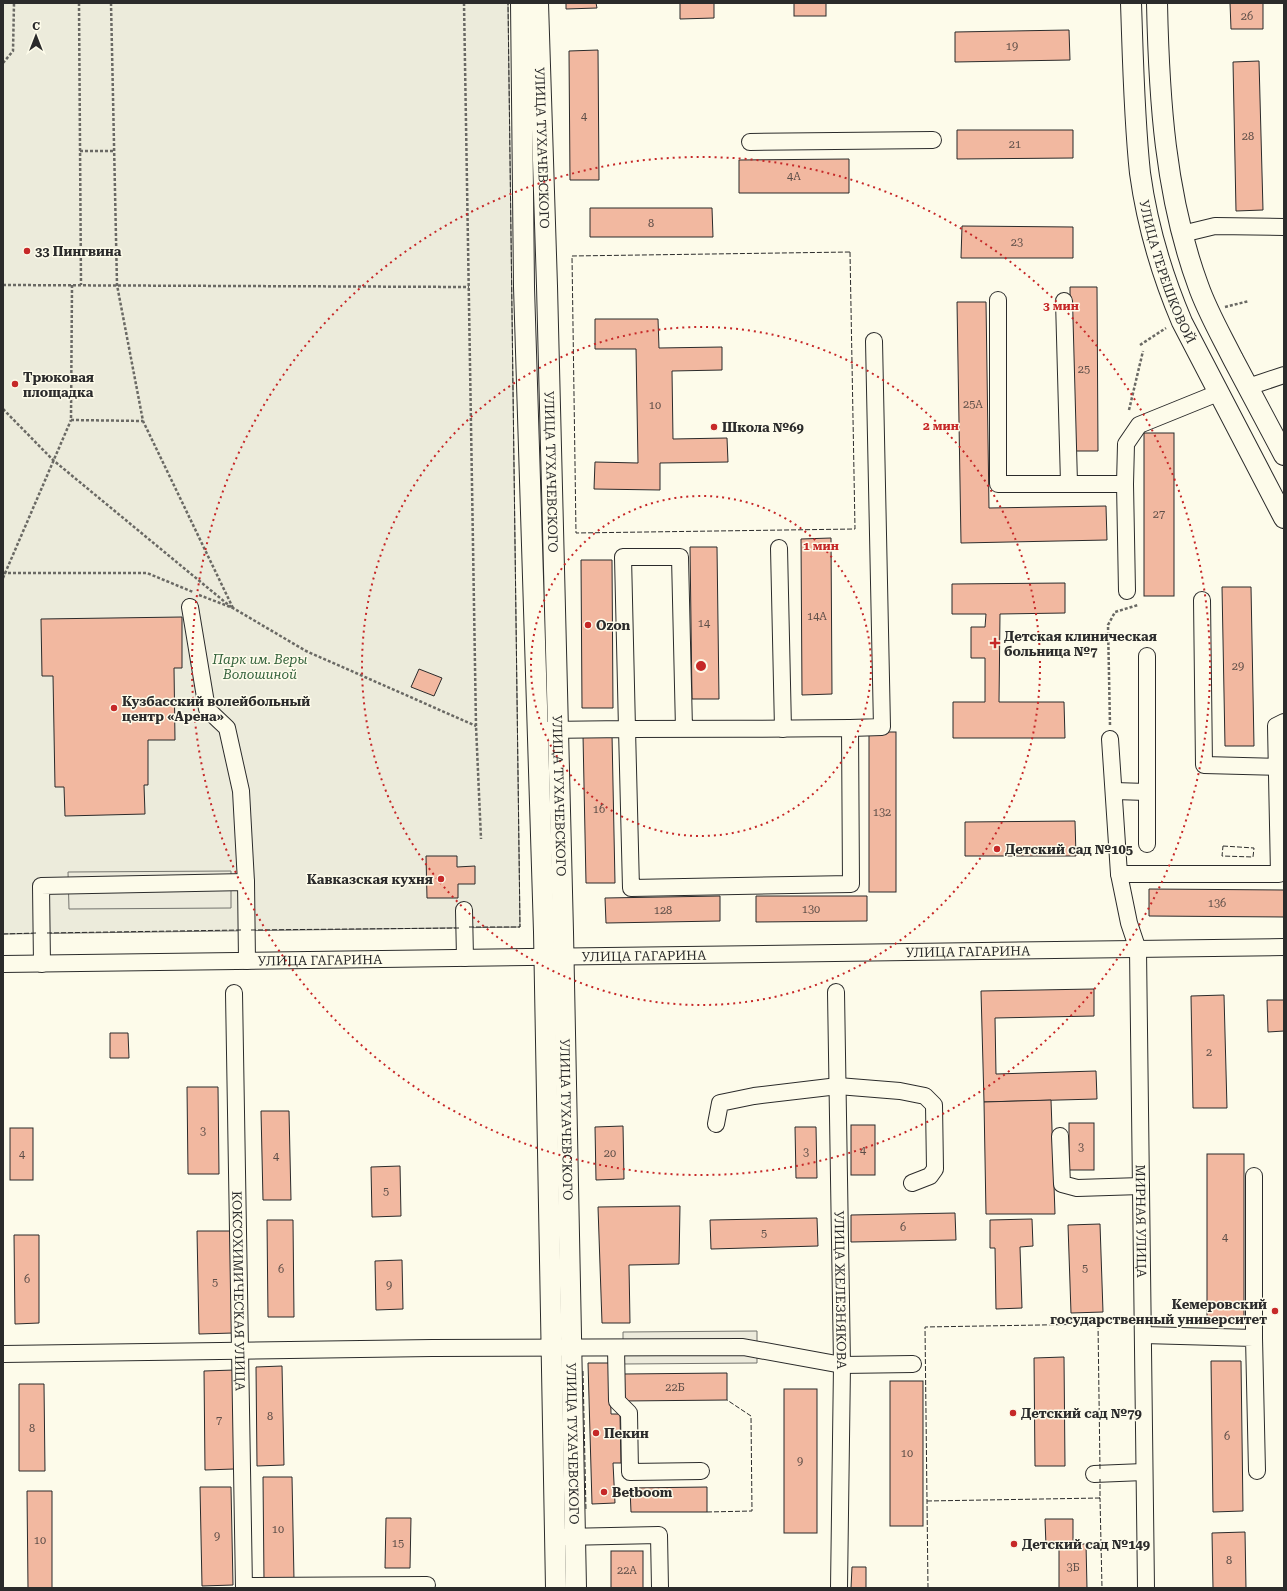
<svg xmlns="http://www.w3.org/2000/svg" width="1287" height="1591" viewBox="0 0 1287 1591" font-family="'Roboto Serif',serif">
  <rect width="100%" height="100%" fill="#fdfbea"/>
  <!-- green -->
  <path fill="#ecebdb" stroke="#74746e" d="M3,3H508L520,927L3,934Z"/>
  <!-- parking -->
  <g fill="#eceadb" stroke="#74746e">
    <path d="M231,871V908L69,909L68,872Z"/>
    <path d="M757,1331V1363L623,1364V1332Z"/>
  </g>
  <!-- building -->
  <g fill="#f2b8a0" stroke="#2b2b2b">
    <path d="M566,3H596L597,8L566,9Z"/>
    <path d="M680,3H714V18L680,19Z"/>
    <rect x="794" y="3" width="32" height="13"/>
    <path d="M1230,3H1263V29H1231Z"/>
    <path d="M1069,30L1070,60L955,62V32Z"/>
    <path d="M598,50L599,180H570L569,51Z"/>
    <path d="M1259,61L1263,210L1236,211L1233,62Z"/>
    <path d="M957,130H1073V158L957,159Z"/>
    <path d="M849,159V193H739V160Z"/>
    <path d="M590,208H712L713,237H590Z"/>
    <path d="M962,226L1073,227V258H961Z"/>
    <path d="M1070,287H1097L1098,451H1071Z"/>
    <path d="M957,302H986L989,508L1106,506L1107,540L961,543Z"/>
    <path d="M595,319H658L659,348L722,347V370L672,371L673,439L727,438L728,462L660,463V490L594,489L595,462L638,463L636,349H595Z"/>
    <rect x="1144" y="433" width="30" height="163"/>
    <path d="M831,538L832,694L802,695L801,539Z"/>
    <path d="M690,547H717L719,699H692Z"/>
    <path d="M581,560H612L613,708H582Z"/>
    <path d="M1065,583V613L1000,614L999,702H1064L1065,738H953V702H985V658H971V627H985L986,614H952V584Z"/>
    <path d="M1222,587H1251L1254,746H1225Z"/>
    <path d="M182,617V668H174L175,740H148V785H144L145,814L65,816L64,787H55L53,676H42L41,619Z"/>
    <path d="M419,669L442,678L434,696L411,687Z"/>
    <rect x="869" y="732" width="27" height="160"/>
    <path d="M612,734L615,883H586L583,735Z"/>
    <path d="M1075,821L1076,856H965V822Z"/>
    <path d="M426,856H457V867L475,866V884H458V898H427Z"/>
    <path d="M1149,889L1284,890V917L1149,916Z"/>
    <path d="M720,896V921L606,923L605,898Z"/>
    <path d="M756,896H867V921L756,922Z"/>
    <path d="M1094,989V1016L995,1018L996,1074L1096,1071L1097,1099L984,1102L981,991Z"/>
    <path d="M1224,995L1227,1108H1193L1191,996Z"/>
    <path d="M1267,1000H1284V1031L1268,1032Z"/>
    <path d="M110,1033H128L129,1058H110Z"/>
    <path d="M187,1087H218L219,1174H188Z"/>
    <path d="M1051,1100L1055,1214H986L984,1102Z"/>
    <path d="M261,1111H289L291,1200H263Z"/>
    <rect x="1069" y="1123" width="25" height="47"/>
    <rect x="851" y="1125" width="24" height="50"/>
    <path d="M623,1126L624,1179L596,1180L595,1127Z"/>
    <path d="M795,1127H816L817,1178H796Z"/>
    <rect x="10" y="1128" width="23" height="52"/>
    <rect x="1207" y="1154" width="37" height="166"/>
    <path d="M400,1166L401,1216L372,1217L371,1167Z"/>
    <path d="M680,1206L679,1264L629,1265L630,1323H602L598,1207Z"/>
    <path d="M955,1213L956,1240L851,1242V1215Z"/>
    <path d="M817,1218L818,1246L711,1249L710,1220Z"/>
    <path d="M1032,1219L1033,1246L1020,1247L1022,1308L996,1309L995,1248H990V1220Z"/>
    <path d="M267,1220H293L294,1317H268Z"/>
    <path d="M1100,1224L1103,1312L1071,1313L1068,1225Z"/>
    <path d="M197,1231H231L233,1333L199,1334Z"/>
    <path d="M14,1235H39V1323L15,1324Z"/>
    <path d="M402,1260L403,1309L376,1310L375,1261Z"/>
    <path d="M1064,1357L1065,1466H1035L1034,1358Z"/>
    <path d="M1211,1361H1241L1243,1511L1213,1512Z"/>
    <path d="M588,1363H610L611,1414H620L621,1463H613L615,1503L592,1504Z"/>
    <path d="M282,1366L284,1465L257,1466L256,1367Z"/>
    <path d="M234,1370V1469L205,1470L204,1371Z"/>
    <path d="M727,1373V1400L624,1401L623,1374Z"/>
    <rect x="890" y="1381" width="33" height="145"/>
    <path d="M19,1384H44L45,1471H19Z"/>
    <rect x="784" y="1389" width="33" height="144"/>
    <path d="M263,1477H292L294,1580L264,1581Z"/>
    <path d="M200,1487H231L233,1585L202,1586Z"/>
    <path d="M707,1487V1512H631L630,1488Z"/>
    <path d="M27,1491H52V1588H28Z"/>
    <path d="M386,1518H411L410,1568H385Z"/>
    <path d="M1045,1519H1073V1544H1086L1087,1588H1059V1546H1046Z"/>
    <path d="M1245,1532L1246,1588H1213L1212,1533Z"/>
    <rect x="611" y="1551" width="32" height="37"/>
    <path d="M852,1567H866V1588H851Z"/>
  </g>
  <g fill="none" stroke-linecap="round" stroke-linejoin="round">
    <!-- minor casing -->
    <g stroke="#2b2b2b" stroke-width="18">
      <g id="minor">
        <path d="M750,142L933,140"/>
        <path d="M1182,234L1215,226L1284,227"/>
        <path d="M998,300V484H1125L1127,591"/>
        <path d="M1064,301L1069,483"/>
        <path d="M1248,387L1284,375"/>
        <path d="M1125,484L1126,444L1139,425L1218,393"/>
        <path d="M779,548L783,729"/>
        <path d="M1202,600L1204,765L1277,767"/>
        <path d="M190,607L207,709L227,728L241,791L246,882"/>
        <path d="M850,728L882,727L874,341"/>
        <path d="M546,730L627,729L631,888L851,884L850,728C776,729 701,729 627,729L623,557H680L684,729"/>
        <path id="s1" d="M1110,739L1119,874L1129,923L1138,950L1146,1588"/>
        <path d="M1114,791L1147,792V656"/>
        <path d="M1147,792V844"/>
        <path d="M1119,874H1279L1276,726L1284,722"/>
        <path d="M464,910L465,958"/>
        <path id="s2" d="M3,964L1284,947"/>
        <path d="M42,964L41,886L246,882L247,961"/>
        <path id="s3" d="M836,992L842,1365L839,1588"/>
        <path id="s4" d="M234,993L244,1588"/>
        <path d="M716,1124L720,1103L754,1096L838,1086L900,1091L925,1096L934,1105L935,1169L930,1176L912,1183"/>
        <path d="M1060,1136L1062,1184L1077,1188L1141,1186"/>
        <path d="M1254,1176V1338"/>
        <path d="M1143,1335L1254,1338L1257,1471"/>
        <path d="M616,1348L617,1401L629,1413L630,1472L701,1471"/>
        <path d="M3,1354L432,1348L743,1347L842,1365L913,1364"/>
        <path d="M1094,1474L1144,1472"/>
        <path d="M563,1537L659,1535L660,1588"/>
        <path d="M244,1586L427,1585"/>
      </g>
    </g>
    <!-- major casing -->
    <g stroke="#2b2b2b" stroke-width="22">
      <g id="major">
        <path d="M521,3L524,287L544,932L556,1588"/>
        <path id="s5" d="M538,3L547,286L563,932L576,1588"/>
        <path id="s6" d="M1131,3C1133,60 1134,117 1140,173C1147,224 1162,275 1182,322L1284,518"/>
        <path d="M1157,3C1159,98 1165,195 1198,285C1207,311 1221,335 1233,359C1250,391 1267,423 1284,455"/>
      </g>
    </g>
    <!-- path -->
    <g stroke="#6a6964" stroke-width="2.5" stroke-dasharray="3 2" stroke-linecap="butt">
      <path d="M79,3L81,285"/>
      <path d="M111,3L117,285L143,421L233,608"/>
      <path d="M464,3L476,726L481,839"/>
      <path d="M3,63L13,51L14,3"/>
      <path d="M80,151H115"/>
      <path d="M3,285L469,287"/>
      <path d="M72,285L71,420L143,421"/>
      <path d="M1225,307L1249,301"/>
      <path d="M1140,345L1166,328"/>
      <path d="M3,409L53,460L231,607"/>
      <path d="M1129,410L1143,351"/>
      <path d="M3,573H147L193,592"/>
      <path d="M3,578L71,420"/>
      <path d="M199,595L233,608L306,651L476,726"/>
      <path d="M1110,725L1108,625L1115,612L1138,605"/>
    </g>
    <!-- minor -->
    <use href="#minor" stroke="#fdfbea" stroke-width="16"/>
    <!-- major -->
    <use href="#major" stroke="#fdfbea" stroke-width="20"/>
    <!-- fence -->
    <g stroke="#2b2b2b" stroke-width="1" stroke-dasharray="5 2" stroke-linecap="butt">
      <path d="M850,252L855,529L576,533L572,256Z"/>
      <path d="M1223,846L1254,848L1253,857L1222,856Z"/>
      <path d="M469,927H520L508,3"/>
      <path d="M251,930L459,928"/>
      <path d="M47,933L241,930"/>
      <path d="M3,934L37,933"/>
      <path d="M583,1371L586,1511"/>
      <path d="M1099,1498H1100L1102,1588"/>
      <path d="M927,1501L1100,1498V1479"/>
      <path d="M707,1512L752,1511L751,1416L727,1400"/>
      <path d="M928,1588L925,1327L1098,1324L1100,1469"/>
    </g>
  </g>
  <!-- distance rings -->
  <g fill="none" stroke="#c62828" stroke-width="2" stroke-dasharray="2 4">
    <circle cx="701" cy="666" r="170"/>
    <circle cx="701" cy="666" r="339"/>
    <circle cx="701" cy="666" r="509"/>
  </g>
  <!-- markers -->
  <g fill="#c62828" stroke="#fdfbea" stroke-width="1.5">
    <circle cx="27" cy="251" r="4"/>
    <circle cx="15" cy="384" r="4"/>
    <circle cx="714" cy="427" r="4"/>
    <circle cx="588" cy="625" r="4"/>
    <path d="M993 637h4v4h4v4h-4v4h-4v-4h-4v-4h4z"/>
    <circle cx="114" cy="708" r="4"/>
    <circle cx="997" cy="849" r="4"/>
    <circle cx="441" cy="879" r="4"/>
    <circle cx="1275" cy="1311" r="4"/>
    <circle cx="1013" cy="1413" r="4"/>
    <circle cx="596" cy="1433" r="4"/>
    <circle cx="604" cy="1492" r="4"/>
    <circle cx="1014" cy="1544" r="4"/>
  </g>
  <g text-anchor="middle" stroke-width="3" stroke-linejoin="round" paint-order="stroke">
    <!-- number labels -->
    <g font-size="11" fill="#5d4e48">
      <text x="1247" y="20">26</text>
      <text x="1012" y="50">19</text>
      <text x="584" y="120">4</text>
      <text x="1248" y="140">28</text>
      <text x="1015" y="148">21</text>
      <text x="794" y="180">4А</text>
      <text x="651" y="227">8</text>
      <text x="1017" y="246">23</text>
      <text x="1084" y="373">25</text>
      <text x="973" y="408">25А</text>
      <text x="655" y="409">10</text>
      <text x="1159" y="518">27</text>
      <text x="817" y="620">14А</text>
      <text x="704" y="627">14</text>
      <text x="1238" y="670">29</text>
      <text x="599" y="813">16</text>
      <text x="882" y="816">132</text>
      <text x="1217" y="907">136</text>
      <text x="811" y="913">130</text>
      <text x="663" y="914">128</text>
      <text x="1209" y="1056">2</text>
      <text x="203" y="1135">3</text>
      <text x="1081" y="1151">3</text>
      <text x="863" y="1154">4</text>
      <text x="806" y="1156">3</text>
      <text x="610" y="1157">20</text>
      <text x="22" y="1158">4</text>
      <text x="276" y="1160">4</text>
      <text x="386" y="1195">5</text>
      <text x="903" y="1231">6</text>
      <text x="764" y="1237">5</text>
      <text x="1225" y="1241">4</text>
      <text x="1085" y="1272">5</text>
      <text x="281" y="1273">6</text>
      <text x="27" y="1283">6</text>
      <text x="215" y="1286">5</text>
      <text x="389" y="1289">9</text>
      <text x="675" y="1391">22Б</text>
      <text x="270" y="1420">8</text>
      <text x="219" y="1424">7</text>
      <text x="32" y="1432">8</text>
      <text x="1227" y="1440">6</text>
      <text x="907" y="1457">10</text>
      <text x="800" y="1465">9</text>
      <text x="278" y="1533">10</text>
      <text x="217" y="1540">9</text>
      <text x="40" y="1544">10</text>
      <text x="398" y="1547">15</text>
      <text x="1229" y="1564">8</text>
      <text x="1073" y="1571">3Б</text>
      <text x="627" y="1574">22А</text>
    </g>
    <!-- street labels -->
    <g font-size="13" fill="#2b2b2b" stroke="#fdfbea">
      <text dy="5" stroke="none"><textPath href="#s5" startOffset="145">УЛИЦА ТУХАЧЕВСКОГО</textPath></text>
      <text dy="5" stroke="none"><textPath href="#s6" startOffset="273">УЛИЦА ТЕРЕШКОВОЙ</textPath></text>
      <text dy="5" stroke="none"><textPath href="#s5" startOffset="469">УЛИЦА ТУХАЧЕВСКОГО</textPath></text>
      <text dy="5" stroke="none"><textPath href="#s5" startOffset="793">УЛИЦА ТУХАЧЕВСКОГО</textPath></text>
      <text dy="5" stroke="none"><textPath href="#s2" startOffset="965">УЛИЦА ГАГАРИНА</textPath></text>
      <text dy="5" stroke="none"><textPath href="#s2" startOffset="641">УЛИЦА ГАГАРИНА</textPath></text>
      <text dy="5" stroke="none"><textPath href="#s2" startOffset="317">УЛИЦА ГАГАРИНА</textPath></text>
      <text dy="5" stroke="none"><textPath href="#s5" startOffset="1117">УЛИЦА ТУХАЧЕВСКОГО</textPath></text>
      <text dy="5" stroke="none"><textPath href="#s1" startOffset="485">МИРНАЯ УЛИЦА</textPath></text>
      <text dy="5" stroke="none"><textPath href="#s3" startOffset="298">УЛИЦА ЖЕЛЕЗНЯКОВА</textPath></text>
      <text dy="5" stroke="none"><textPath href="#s4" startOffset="298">КОКСОХИМИЧЕСКАЯ УЛИЦА</textPath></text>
      <text dy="5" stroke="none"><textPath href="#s5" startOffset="1441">УЛИЦА ТУХАЧЕВСКОГО</textPath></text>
    </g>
    <!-- poi labels -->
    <g font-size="13" font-weight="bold" fill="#2b2b2b" stroke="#fdfbea" text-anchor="start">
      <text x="35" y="256">33 Пингвина</text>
      <text x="23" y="382">Трюковая<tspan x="23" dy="15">площадка</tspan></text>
      <text x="722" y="432">Школа №69</text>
      <text x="596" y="630">Ozon</text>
      <text x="1004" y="641">Детская клиническая<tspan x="1004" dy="15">больница №7</tspan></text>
      <text x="122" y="706">Кузбасский волейбольный<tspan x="122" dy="15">центр «Арена»</tspan></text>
      <text x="1005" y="854">Детский сад №105</text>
      <text x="433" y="884" text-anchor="end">Кавказская кухня</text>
      <text x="1267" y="1309" text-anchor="end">Кемеровский<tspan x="1267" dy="15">государственный университет</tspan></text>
      <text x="1021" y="1418">Детский сад №79</text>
      <text x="604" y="1438">Пекин</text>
      <text x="612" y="1497">Betboom</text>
      <text x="1022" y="1549">Детский сад №149</text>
    </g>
    <!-- park labels -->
    <g font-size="13" font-style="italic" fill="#34623c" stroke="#fdfbea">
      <text x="260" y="664">Парк им. Веры<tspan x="260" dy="15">Волошиной</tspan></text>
    </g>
  </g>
  <circle cx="701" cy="666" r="6" fill="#c62828" stroke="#fdfbea" stroke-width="2"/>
  <g font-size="12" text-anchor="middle" font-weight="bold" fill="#c62828" stroke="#fdfbea" stroke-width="3" stroke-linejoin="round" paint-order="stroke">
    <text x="1061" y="310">3 мин</text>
    <text x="941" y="430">2 мин</text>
    <text x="821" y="550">1 мин</text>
  </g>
  <!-- border -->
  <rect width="1287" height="1591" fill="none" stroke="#2b2b2b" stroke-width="8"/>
  <!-- north arrow -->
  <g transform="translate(36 36)" stroke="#fdfbea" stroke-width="3" paint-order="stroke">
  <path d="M0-3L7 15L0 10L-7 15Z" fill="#2b2b2b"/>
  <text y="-6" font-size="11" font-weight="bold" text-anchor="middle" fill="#2b2b2b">С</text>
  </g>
</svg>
